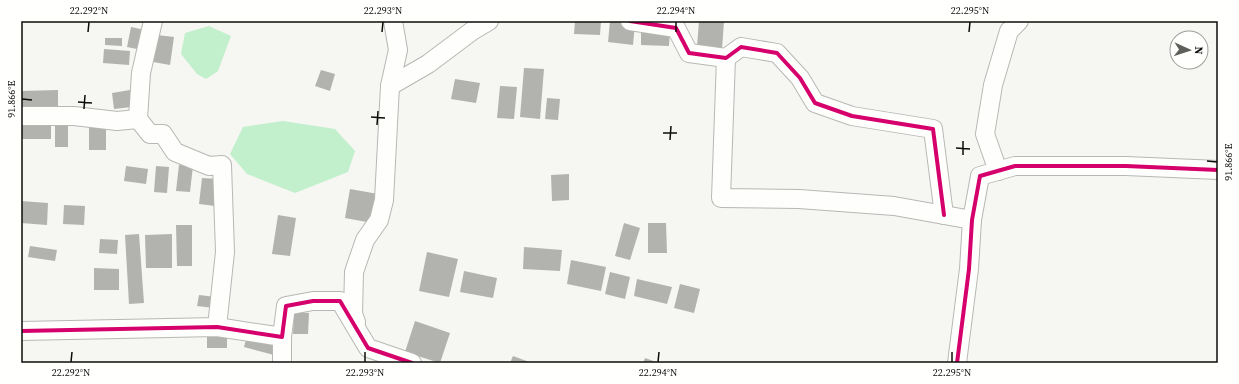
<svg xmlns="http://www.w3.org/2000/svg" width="1239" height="384" viewBox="0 0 1239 384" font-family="'Source Serif 4',serif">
  <rect width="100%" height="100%" fill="#f6f6f2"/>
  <!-- water -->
  <g fill="#c2f0cc">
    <path d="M209,26L231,36L218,71L206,79L197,74L181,54L185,33Z"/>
    <path d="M283,121L335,129L355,151L348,172L295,193L247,174L230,154L243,127Z"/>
  </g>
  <!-- building -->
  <g fill="#b2b2af">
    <path d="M575,21H601L600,35L574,34Z"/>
    <path d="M610,21L635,24L633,45L608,42Z"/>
    <path d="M699,21H724L722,49L697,47Z"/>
    <path d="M131,27L145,30L142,50L127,47Z"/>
    <path d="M641,28L670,29L669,46L641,45Z"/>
    <path d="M157,35L174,37L170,65L153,62Z"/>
    <path d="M105,38H122V46L105,45Z"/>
    <path d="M104,49L130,51L129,65L103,63Z"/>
    <path d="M524,68L544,69L540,119L520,117Z"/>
    <path d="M321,70L335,74L330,91L315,86Z"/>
    <path d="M455,79L480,83L476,103L451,99Z"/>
    <path d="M500,86L517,87L514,119L497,118Z"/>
    <path d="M58,90V107L21,108V91Z"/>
    <path d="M130,90L132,107L114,109L112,93Z"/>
    <path d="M547,98L560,99L558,120L545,119Z"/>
    <rect x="21" y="120" width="30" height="19"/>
    <path d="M89,123L106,124V150H89Z"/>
    <rect x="55" y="126" width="13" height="21"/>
    <path d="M179,165L193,166L190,192L176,191Z"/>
    <path d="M126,166L148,169L146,184L124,181Z"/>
    <path d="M156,166L169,167L167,193L154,192Z"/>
    <path d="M569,174V200L552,201L551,175Z"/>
    <path d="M202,178L218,179L215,206L199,204Z"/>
    <path d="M350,189L378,194L372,223L345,218Z"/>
    <path d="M21,201L48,203L47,225L21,223Z"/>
    <path d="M64,205L85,206L84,225L63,224Z"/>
    <path d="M278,215L296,218L290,256L272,254Z"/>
    <path d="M624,223L640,228L630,260L615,256Z"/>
    <path d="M648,223H666L667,253H648Z"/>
    <path d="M176,225H192V266H177Z"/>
    <path d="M139,234L144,303L129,304L125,235Z"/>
    <path d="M172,234V268H146L145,235Z"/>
    <path d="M100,239L118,240L117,254L99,253Z"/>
    <path d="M30,246L57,250L55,261L28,257Z"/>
    <path d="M524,247L562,250L560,271L523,269Z"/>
    <path d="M427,252L458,259L449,297L419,291Z"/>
    <path d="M571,260L606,267L601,291L567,284Z"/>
    <path d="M94,268L119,269V290H94Z"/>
    <path d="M464,271L497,278L493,298L460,292Z"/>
    <path d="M610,272L630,277L625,299L605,294Z"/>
    <path d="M637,279L672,287L667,304L634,296Z"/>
    <path d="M680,284L700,289L694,313L674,308Z"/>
    <path d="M199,295L216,297L214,308L197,306Z"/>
    <path d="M294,312L309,313L308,334H293Z"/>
    <path d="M415,321L450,333L440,363L405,352Z"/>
    <path d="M207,335L227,336V348H207Z"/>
    <path d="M247,336L276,343L274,355L244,347Z"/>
    <path d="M513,356L532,363H510Z"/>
    <path d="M645,358L659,363H643Z"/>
  </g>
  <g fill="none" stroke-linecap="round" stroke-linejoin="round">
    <!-- minor casing -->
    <g stroke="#b7b7b4" stroke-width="20">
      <g id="minor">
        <path d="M153,21L141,73L138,119L150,134H163L175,152L209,166L222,165L225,252L217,327"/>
        <path d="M630,21L676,28L689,53L726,58L741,47L777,53L800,78L815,103L852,116L933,129L944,215"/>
        <path d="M726,58L721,198L799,199L894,206L972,220"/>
        <path d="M390,86L428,64L472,31L489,21"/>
        <path d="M21,116H74L117,121L138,119"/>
        <path d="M998,171L985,134L993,85L1009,31L1019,21"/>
        <path d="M356,322L353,314L354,272L365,240L379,220L384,200L390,86L398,50L393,21"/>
        <path d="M21,331L217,327L282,337L286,306L313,301H340L368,348L412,363"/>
        <path d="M282,363V337"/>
        <path d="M957,363L969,269L972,220L980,176L1015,166H1126L1218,170"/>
      </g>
    </g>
    <!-- minor -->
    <use href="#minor" stroke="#fefefd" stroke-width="18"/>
    <!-- cycleway casing -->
    <g stroke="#fffffe" stroke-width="6">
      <g id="cycleway">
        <path d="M630,21L676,28L689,53L726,58L741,47L777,53L800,78L815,103L852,116L933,129L944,215"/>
        <path d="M21,331L217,327L282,337L286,306L313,301H340L368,348L412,363"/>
        <path d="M957,363L969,269L972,220L980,176L1015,166H1126L1218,170"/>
      </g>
    </g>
    <!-- cycleway -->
    <use href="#cycleway" stroke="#d6006c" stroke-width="4"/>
  </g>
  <!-- ticks -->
  <path fill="none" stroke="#0c0c09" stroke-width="1.5" d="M88,32L89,22M382,32L383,22M676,32V22M969,32L970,22M22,99L32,100M78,102L92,103M84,109L85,95M371,117L385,118M377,125L378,111M663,133H677M670,140L671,126M956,148L970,149M963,155V141M1207,161L1217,162M71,362L72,352M365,362V352M658,362L659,352M952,362V352"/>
  <!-- border -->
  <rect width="1239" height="384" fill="none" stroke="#fffffe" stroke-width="44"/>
  <!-- north arrow -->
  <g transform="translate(1189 50) rotate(93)"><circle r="19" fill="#fffffe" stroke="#9e9e9c"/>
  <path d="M0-3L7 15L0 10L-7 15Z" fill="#5e5e5b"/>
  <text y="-6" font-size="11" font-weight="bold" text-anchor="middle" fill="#0c0c09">N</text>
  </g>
  <rect x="22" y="22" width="1195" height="340" fill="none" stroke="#0c0c09" stroke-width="1.5"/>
  <g font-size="10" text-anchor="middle" fill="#0c0c09">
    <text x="89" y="14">22.292°N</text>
    <text x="383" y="14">22.293°N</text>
    <text x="676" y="14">22.294°N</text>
    <text x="970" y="14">22.295°N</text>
    <text transform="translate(11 99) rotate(-90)" y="4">91.866°E</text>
    <text transform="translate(1228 162) rotate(-90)" y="4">91.866°E</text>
    <text x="71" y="376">22.292°N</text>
    <text x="365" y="376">22.293°N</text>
    <text x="658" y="376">22.294°N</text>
    <text x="952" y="376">22.295°N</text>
  </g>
</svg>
